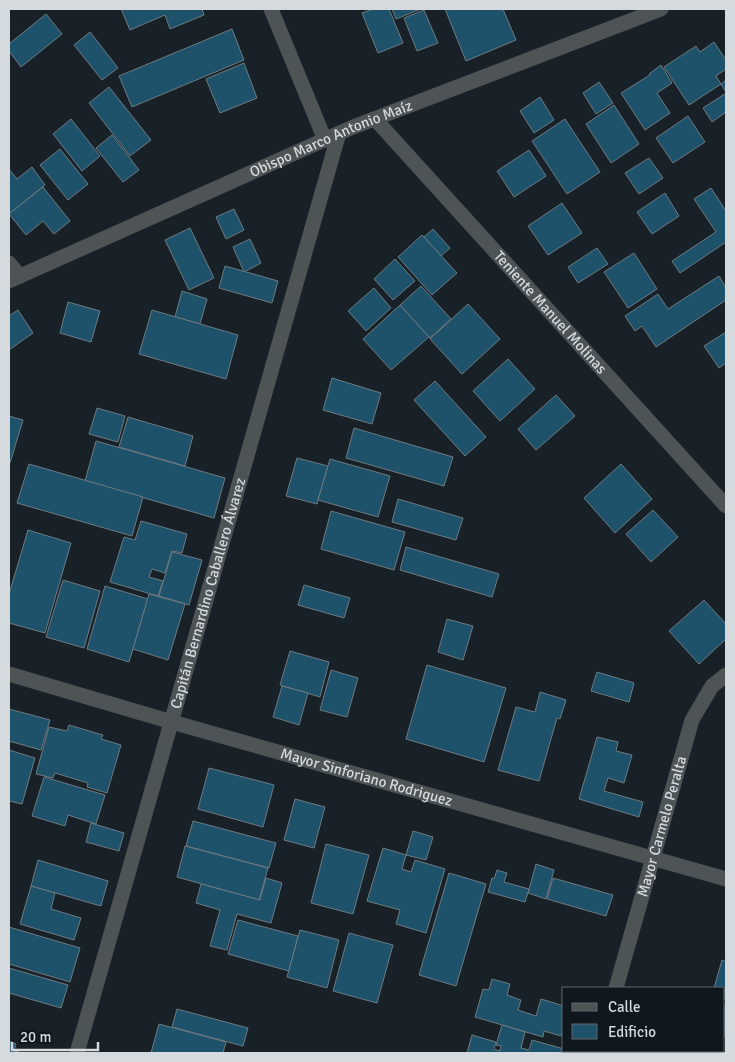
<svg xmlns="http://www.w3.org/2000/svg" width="735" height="1062" viewBox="0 0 735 1062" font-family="Signika,sans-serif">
  <rect width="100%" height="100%" fill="#182127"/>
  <!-- building -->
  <g fill="#1e526b" stroke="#6e7a81">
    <path d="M121,9H202L204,15L170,29L165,15L130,30Z"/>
    <path d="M373,9H389L403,43L378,53L362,13Z"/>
    <path d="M392,9H421L396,19Z"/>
    <path d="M445,9H503L516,40L466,61Z"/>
    <path d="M424,10L438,43L417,51L404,18Z"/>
    <path d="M46,14L62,34L21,67L9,51V44Z"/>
    <path d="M232,29L244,60L132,107L119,76Z"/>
    <path d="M90,32L118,68L102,80L74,45Z"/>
    <path d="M714,42L726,60V69L716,76L721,84L689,105L664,67L696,46L700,52Z"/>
    <path d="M244,63L257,98L220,113L206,79Z"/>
    <path d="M661,65L672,83L657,93L670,113L645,130L621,93L650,75L649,74Z"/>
    <path d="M726,80V92L721,84Z"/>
    <path d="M599,82L613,103L596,114L583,93Z"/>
    <path d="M109,87L151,140L130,156L89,103Z"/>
    <path d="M726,93V112L712,122L703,108Z"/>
    <path d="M540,97L554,120L534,133L520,111Z"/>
    <path d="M614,105L639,144L611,163L586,124Z"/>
    <path d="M688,116L705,142L673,163L656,138Z"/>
    <path d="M71,119L100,156L82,171L53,134Z"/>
    <path d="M565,119L600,172L567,194L532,141Z"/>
    <path d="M112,135L139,170L123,182L96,148Z"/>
    <path d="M60,149L88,184L68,200L40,165Z"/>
    <path d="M529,150L546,176L514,197L497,171Z"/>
    <path d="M649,158L663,178L639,194L625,173Z"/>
    <path d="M32,167L45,185L9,214V169L17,179Z"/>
    <path d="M43,187L70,221L54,234L43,221L26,235L9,214Z"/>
    <path d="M711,188L726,211V242L680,273L672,261L716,232L694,199Z"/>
    <path d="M665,193L679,216L652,234L637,212Z"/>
    <path d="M562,203L582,233L548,255L528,226Z"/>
    <path d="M234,209L244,230L226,239L216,217Z"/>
    <path d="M190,228L214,278L189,290L165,240Z"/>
    <path d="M433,229L450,248L441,256L424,237Z"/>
    <path d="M422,235L457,273L432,295L398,257Z"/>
    <path d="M250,239L261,263L244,272L233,247Z"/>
    <path d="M597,248L608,264L578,283L568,267Z"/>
    <path d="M634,253L657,289L628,308L604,272Z"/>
    <path d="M395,259L415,281L393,300L374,279Z"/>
    <path d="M225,266L278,281L272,303L219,288Z"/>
    <path d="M719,276L726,288V300L656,347L642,326L635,331L625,316L658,294L668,309Z"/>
    <path d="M421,286L451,319L430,338L400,305Z"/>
    <path d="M374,288L391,308L366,331L348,311Z"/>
    <path d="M182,291L207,299L200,324L175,317Z"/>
    <path d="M68,302L100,311L91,342L60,333Z"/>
    <path d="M468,304L500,339L462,374L430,339Z"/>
    <path d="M400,305L429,337L391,370L363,339Z"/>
    <path d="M18,310L33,333L9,350V316Z"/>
    <path d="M152,310L238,335L226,379L139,354Z"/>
    <path d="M726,332V363L719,368L704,346Z"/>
    <path d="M508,359L535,389L500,421L473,391Z"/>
    <path d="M332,378L381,393L372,424L323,410Z"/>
    <path d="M435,381L486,437L465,456L414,400Z"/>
    <path d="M556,395L575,416L536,450L518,429Z"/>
    <path d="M97,408L125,416L118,442L89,434Z"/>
    <path d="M9,416L23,420L10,463H9Z"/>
    <path d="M128,417L193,436L185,466L119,447Z"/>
    <path d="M354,428L453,457L444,486L346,458Z"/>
    <path d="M96,441L225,478L214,518L85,481Z"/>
    <path d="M297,458L328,466L317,504L286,496Z"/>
    <path d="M330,459L390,476L378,517L318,500Z"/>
    <path d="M29,464L143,497L132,536L17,503Z"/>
    <path d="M621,464L652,499L615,533L584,498Z"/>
    <path d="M398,499L463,518L456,540L392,522Z"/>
    <path d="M653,510L678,537L651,562L626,534Z"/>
    <path d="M331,511L405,532L394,570L321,549Z"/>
    <path d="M141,521L187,534L182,553L172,551L165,573L152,569L149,577L163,581L158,596L110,582L124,537L135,540Z"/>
    <path d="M28,530L71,543L45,633L9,623V594Z"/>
    <path d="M406,547L499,574L492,597L400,570Z"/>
    <path d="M172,552L202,560L189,605L159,596Z"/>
    <path d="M63,580L100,591L84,648L46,637Z"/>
    <path d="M304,585L350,598L344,618L298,605Z"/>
    <path d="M105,586L148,599L129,662L87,649Z"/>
    <path d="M149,594L185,604L168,660L133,649Z"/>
    <path d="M704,600L726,624V639L699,664L669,631Z"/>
    <path d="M447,619L473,626L463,660L438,652Z"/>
    <path d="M290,651L329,662L320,697L280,685Z"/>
    <path d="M427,665L506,688L484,762L406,739Z"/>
    <path d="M331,670L358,678L347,717L320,710Z"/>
    <path d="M597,672L634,683L629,702L591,691Z"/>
    <path d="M282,686L308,693L299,725L273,717Z"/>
    <path d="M540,692L566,700L560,719L557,718L539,781L498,770L516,707L535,712Z"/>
    <path d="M9,709L50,720L41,750L9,741Z"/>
    <path d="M69,725L103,735L101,739L121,745L107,793L87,787L88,783L55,773L53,778L36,774L49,727L67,731Z"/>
    <path d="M597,737L618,742L616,751L632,755L624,783L608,778L604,791L643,802L639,817L579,799Z"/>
    <path d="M9,750L35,758L22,804L9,801Z"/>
    <path d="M209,768L274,785L263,827L198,809Z"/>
    <path d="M44,777L105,795L96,824L68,815L65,826L32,816Z"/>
    <path d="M295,799L325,807L314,848L284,840Z"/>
    <path d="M193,821L276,843L269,868L186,846Z"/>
    <path d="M91,823L124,833L119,851L86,842Z"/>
    <path d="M413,831L433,837L426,860L406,855Z"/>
    <path d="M326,844L369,855L353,914L311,903Z"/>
    <path d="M185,846L268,868L259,900L177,877Z"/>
    <path d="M383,848L406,855L402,869L411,872L415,860L445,869L426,933L396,924L400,910L367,901Z"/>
    <path d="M38,860L108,881L101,906L31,886Z"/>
    <path d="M536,864L554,870L546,899L528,893Z"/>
    <path d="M497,870L507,873L504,882L529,889L525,902L488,892L492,878L494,879Z"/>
    <path d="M449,873L486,884L456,986L419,975Z"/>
    <path d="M266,878L282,883L271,923L237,914L227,950L210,946L220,910L196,903L201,884L260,900Z"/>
    <path d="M553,878L613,895L606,916L547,899Z"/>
    <path d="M31,886L55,893L51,909L81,918L74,940L20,924Z"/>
    <path d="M238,920L298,936L289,971L228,954Z"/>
    <path d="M9,927L80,948L70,982L9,964Z"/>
    <path d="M300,930L339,940L327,988L287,977Z"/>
    <path d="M349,933L393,945L377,1003L333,991Z"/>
    <path d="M722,960L726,962V999H724V988H714Z"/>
    <path d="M9,968L68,985L61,1008L9,993Z"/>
    <path d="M492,979L510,984L507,995L521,1000L518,1010L536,1016L541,999L564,1006V1026L561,1036L544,1031L543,1037L475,1017L483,989L489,990Z"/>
    <path d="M724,1005L726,1006V1029L724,1037Z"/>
    <path d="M177,1009L248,1028L243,1046L172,1027Z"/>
    <path d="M159,1024L226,1042L223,1053H151Z"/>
    <path d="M502,1025L525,1032L521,1048L529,1050L532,1040L564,1049V1051H569L575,1053H467L472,1035L496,1042L494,1049L500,1051L501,1046L496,1045Z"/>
    <path d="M9,1041L16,1044L14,1051L23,1053H9Z"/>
  </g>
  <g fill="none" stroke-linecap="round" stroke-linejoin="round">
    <!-- street -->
    <g stroke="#4e5356" stroke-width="15">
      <path d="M271,9L325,140"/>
      <path id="s1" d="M375,119L726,506"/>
      <path d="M9,263L20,276"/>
      <path id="s2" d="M9,281L353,127L661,9"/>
      <path id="s3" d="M9,674L172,722L726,879"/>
      <path id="s4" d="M616,988L692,720L712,686L726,675"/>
      <path id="s5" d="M77,1053L339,133"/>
      <path d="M598,1053L599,1051"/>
    </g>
  </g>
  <g text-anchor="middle" stroke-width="4.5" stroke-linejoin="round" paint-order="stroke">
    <!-- street labels -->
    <g font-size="15" fill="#d4dade" stroke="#0f181e">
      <text dy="5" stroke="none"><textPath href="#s2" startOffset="352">Obispo Marco Antonio Maíz</textPath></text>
      <text dy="5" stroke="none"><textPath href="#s1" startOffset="261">Teniente Manuel Molinas</textPath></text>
      <text dy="5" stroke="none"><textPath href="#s5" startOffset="478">Capitán Bernardino Caballero Álvarez</textPath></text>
      <text dy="5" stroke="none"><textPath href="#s3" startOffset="372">Mayor Sinforiano Rodriguez</textPath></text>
      <text dy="5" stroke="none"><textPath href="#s4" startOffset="168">Mayor Carmelo Peralta</textPath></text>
    </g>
  </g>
  <!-- border -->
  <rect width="735" height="1062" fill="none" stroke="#d4dade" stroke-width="20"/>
  <!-- legend -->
  <rect x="562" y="987" width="162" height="65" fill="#0f181e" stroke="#5e666b"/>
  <rect x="572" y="1003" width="25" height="8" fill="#4e5356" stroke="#5e666b"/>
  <text x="608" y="1012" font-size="15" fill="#d4dade">Calle</text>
  <rect x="572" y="1024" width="25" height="15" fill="#1e526b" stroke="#5e666b"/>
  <text x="608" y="1037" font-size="15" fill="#d4dade">Edificio</text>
  <!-- scale -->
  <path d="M12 1042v8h86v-8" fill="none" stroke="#d4dade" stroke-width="2.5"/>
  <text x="20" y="1042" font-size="15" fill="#d4dade" stroke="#0f181e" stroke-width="4" paint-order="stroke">20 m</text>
</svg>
